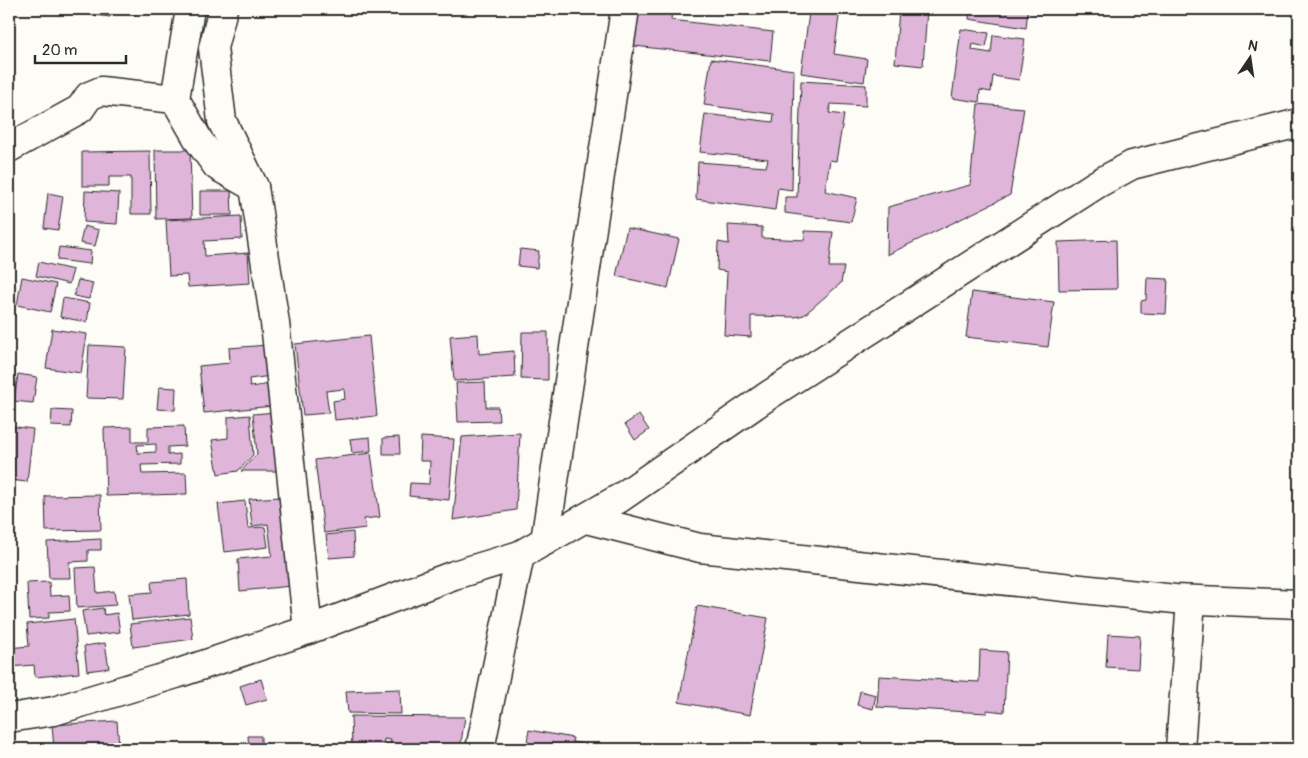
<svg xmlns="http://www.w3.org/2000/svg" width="1308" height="758" viewBox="0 0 1308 758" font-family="Pangolin,sans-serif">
  <rect width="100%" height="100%" fill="#fdfcf7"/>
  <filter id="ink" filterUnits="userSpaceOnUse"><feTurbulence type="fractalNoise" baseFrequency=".02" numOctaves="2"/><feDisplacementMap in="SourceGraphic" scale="10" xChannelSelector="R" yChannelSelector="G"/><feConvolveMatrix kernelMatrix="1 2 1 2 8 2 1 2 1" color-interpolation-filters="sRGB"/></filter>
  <g filter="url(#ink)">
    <!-- building -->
    <g fill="#e0b5da" stroke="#2b2b2b" fill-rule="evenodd">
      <path d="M65,9H110V17L65,11Z"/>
      <path d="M117,9H136V14L117,12Z"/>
      <path d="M639,9H672L671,20L773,32L770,61L634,46Z"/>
      <path d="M797,9H840L834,54L867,59L864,82L801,73L809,13L796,11Z"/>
      <path d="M899,9H927L923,66L895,63Z"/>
      <path d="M970,9H1028L1026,28L969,19Z"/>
      <path d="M961,29L989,33L986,47L973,44L972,50L991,53L993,35L1025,39L1019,80L993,76L991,92L980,90L979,102L952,98Z"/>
      <path d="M711,59L794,70L792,190L778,188L775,210L696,199L698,162L766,167L768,159L700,152L705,114L773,122L774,114L704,105Z"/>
      <path d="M801,81L866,85V106L831,104L829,113L844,115L836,161L830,160L825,191L857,198L851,222L785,213V197H797Z"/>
      <path d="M978,104L1024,108L1010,195L887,255L888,207L970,185Z"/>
      <path d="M155,150H190L192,218L156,219Z"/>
      <path d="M150,151L151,214H131V177H109V186H82V152Z"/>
      <path d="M85,191L119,193L117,224L84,222Z"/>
      <path d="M200,191H231L232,215H200Z"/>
      <path d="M48,193L63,196L58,230L44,228Z"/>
      <path d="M241,216L242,239L204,241L205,256L248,253L250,283L188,287L187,275L169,276L166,220Z"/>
      <path d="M728,225L762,227V238L805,240L804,231L833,232L829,267H844L841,283L804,315L795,317L751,316V337L724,335L727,272L717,270L718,242L729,244Z"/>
      <path d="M84,226L99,230L95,246L80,243Z"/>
      <path d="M627,228L679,239L668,288L616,276Z"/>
      <path d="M1116,240L1117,289L1059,290L1058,242Z"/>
      <path d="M59,247L91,251L90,264L57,260Z"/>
      <path d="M520,249L539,251L537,268L518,266Z"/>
      <path d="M39,262L73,270L69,284L36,276Z"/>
      <path d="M22,277L56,284L50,312L17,305Z"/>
      <path d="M1147,278L1168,279L1166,314L1141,313V301L1146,300Z"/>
      <path d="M78,280L93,283L89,299L74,296Z"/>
      <path d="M972,292L1054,302L1048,347L966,337Z"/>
      <path d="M63,298L90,303L87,322L60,317Z"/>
      <path d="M52,329L87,334L81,373L46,368Z"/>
      <path d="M522,332H548V380L521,379Z"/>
      <path d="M478,334L479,354L514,351L515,377L454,381L450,336Z"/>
      <path d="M369,336L377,416L335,420L333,401L345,399L344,389L326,391L329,413L303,415L295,344Z"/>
      <path d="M89,345L126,347L123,399L86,398Z"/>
      <path d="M268,345L271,376L249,379L250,387L271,384L273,406L204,413L199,366L230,363L229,348Z"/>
      <path d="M9,369L15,371L9,393Z"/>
      <path d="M18,374L37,377L33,403L14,401Z"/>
      <path d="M485,382L486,407H498L499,421L458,422L456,383Z"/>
      <path d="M159,387L176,388L175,410L157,409Z"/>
      <path d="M52,410L72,411L71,427L51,426Z"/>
      <path d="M276,412L279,471H241L257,454L253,414Z"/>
      <path d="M250,415L253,455L238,471L218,474L212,440L228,438V417Z"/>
      <path d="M639,415L649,430L635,440L625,424Z"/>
      <path d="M9,426L33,429L27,482L9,480Z"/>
      <path d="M184,426L185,446L168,447V455L180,454V464L141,465L142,474L186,473L187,494L106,496L104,428L132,427V442H148V427ZM156,444V452L138,453L137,445Z"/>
      <path d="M520,433L516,510L453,520L462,437Z"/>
      <path d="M370,437L371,451L352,453L350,439Z"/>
      <path d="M399,437L400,454H383V438Z"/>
      <path d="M421,437L454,439L449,500L409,496L410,483L429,484L430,461H420Z"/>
      <path d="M371,453L380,517L364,519L366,528L324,533L315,460Z"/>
      <path d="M100,495L101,530L46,531L45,496Z"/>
      <path d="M280,497L292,586L240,591L238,559L272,556L268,524L252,526L249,499Z"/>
      <path d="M245,501L248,528L265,527L268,547L224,552L218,504Z"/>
      <path d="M353,532L354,556L329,558L326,535Z"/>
      <path d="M101,539V550H88V561L69,562L70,578H49L47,542Z"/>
      <path d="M95,567L97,593L114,591L116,605L77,608L75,568Z"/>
      <path d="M187,579L189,614L132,620L129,594L152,592L151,582Z"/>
      <path d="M49,582L50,596L69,595L70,611L49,612V618L29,619L27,583Z"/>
      <path d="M697,606L768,618L750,715L679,702Z"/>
      <path d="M103,608L104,615L117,613L120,632L86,636L82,611Z"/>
      <path d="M190,617L193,639L133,647L130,624Z"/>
      <path d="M74,619L79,673L35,677L34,665L9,667V648L29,646L27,624Z"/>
      <path d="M1108,634L1140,636L1138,669L1106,667Z"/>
      <path d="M105,643L109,668L87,671L84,646Z"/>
      <path d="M980,650L1007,652L1004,712L987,710V713L877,707L879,676L979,682Z"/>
      <path d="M261,679L267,699L246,705L240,686Z"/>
      <path d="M400,689L401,714L348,713L346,691Z"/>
      <path d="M860,691L876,695L873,709L857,705Z"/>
      <path d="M351,716L465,717L460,749H389L391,740L384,739L383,749H352Z"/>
      <path d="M117,721L119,746L54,749L52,725Z"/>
      <path d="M529,730L573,738L572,742L613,749H526Z"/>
      <path d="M248,736H261V749H249Z"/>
    </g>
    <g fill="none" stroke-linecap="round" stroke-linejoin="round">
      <!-- minor casing -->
      <g stroke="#2b2b2b" stroke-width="31">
        <g id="minor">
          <path d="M190,9L175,99L199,141L217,166L254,187L275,323L308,630"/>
          <path d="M223,9L213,48L222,121L254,187"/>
          <path d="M9,148L80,109L89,96L101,91L175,99"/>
          <path d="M586,519L700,548L1175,599L1299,604"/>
          <path d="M545,541L625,9"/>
          <path d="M9,718L54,711L176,674L308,630L454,575L520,555L620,498L769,395L1097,184L1132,165L1299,123"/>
          <path d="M480,749L520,555"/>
          <path d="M1180,749L1191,600"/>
        </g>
      </g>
      <!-- minor -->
      <use href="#minor" stroke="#fdfcf7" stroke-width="28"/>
    </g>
  </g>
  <!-- margin -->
  <rect width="1308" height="758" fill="none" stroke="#fdfcf7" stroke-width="30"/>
  <rect x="15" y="15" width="1278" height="728" fill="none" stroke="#2b2b2b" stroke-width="2" filter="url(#ink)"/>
  <!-- north arrow -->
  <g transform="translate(1250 58) rotate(13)" stroke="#fdfcf7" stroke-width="4" paint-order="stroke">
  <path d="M0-4L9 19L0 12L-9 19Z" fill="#2b2b2b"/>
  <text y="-8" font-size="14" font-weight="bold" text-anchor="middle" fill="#2b2b2b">N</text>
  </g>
  <!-- scale -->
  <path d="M35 55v8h91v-8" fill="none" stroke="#2b2b2b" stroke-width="2.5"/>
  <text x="42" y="55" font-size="15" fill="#2b2b2b" stroke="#fdfcf7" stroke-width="4" paint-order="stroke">20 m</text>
</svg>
